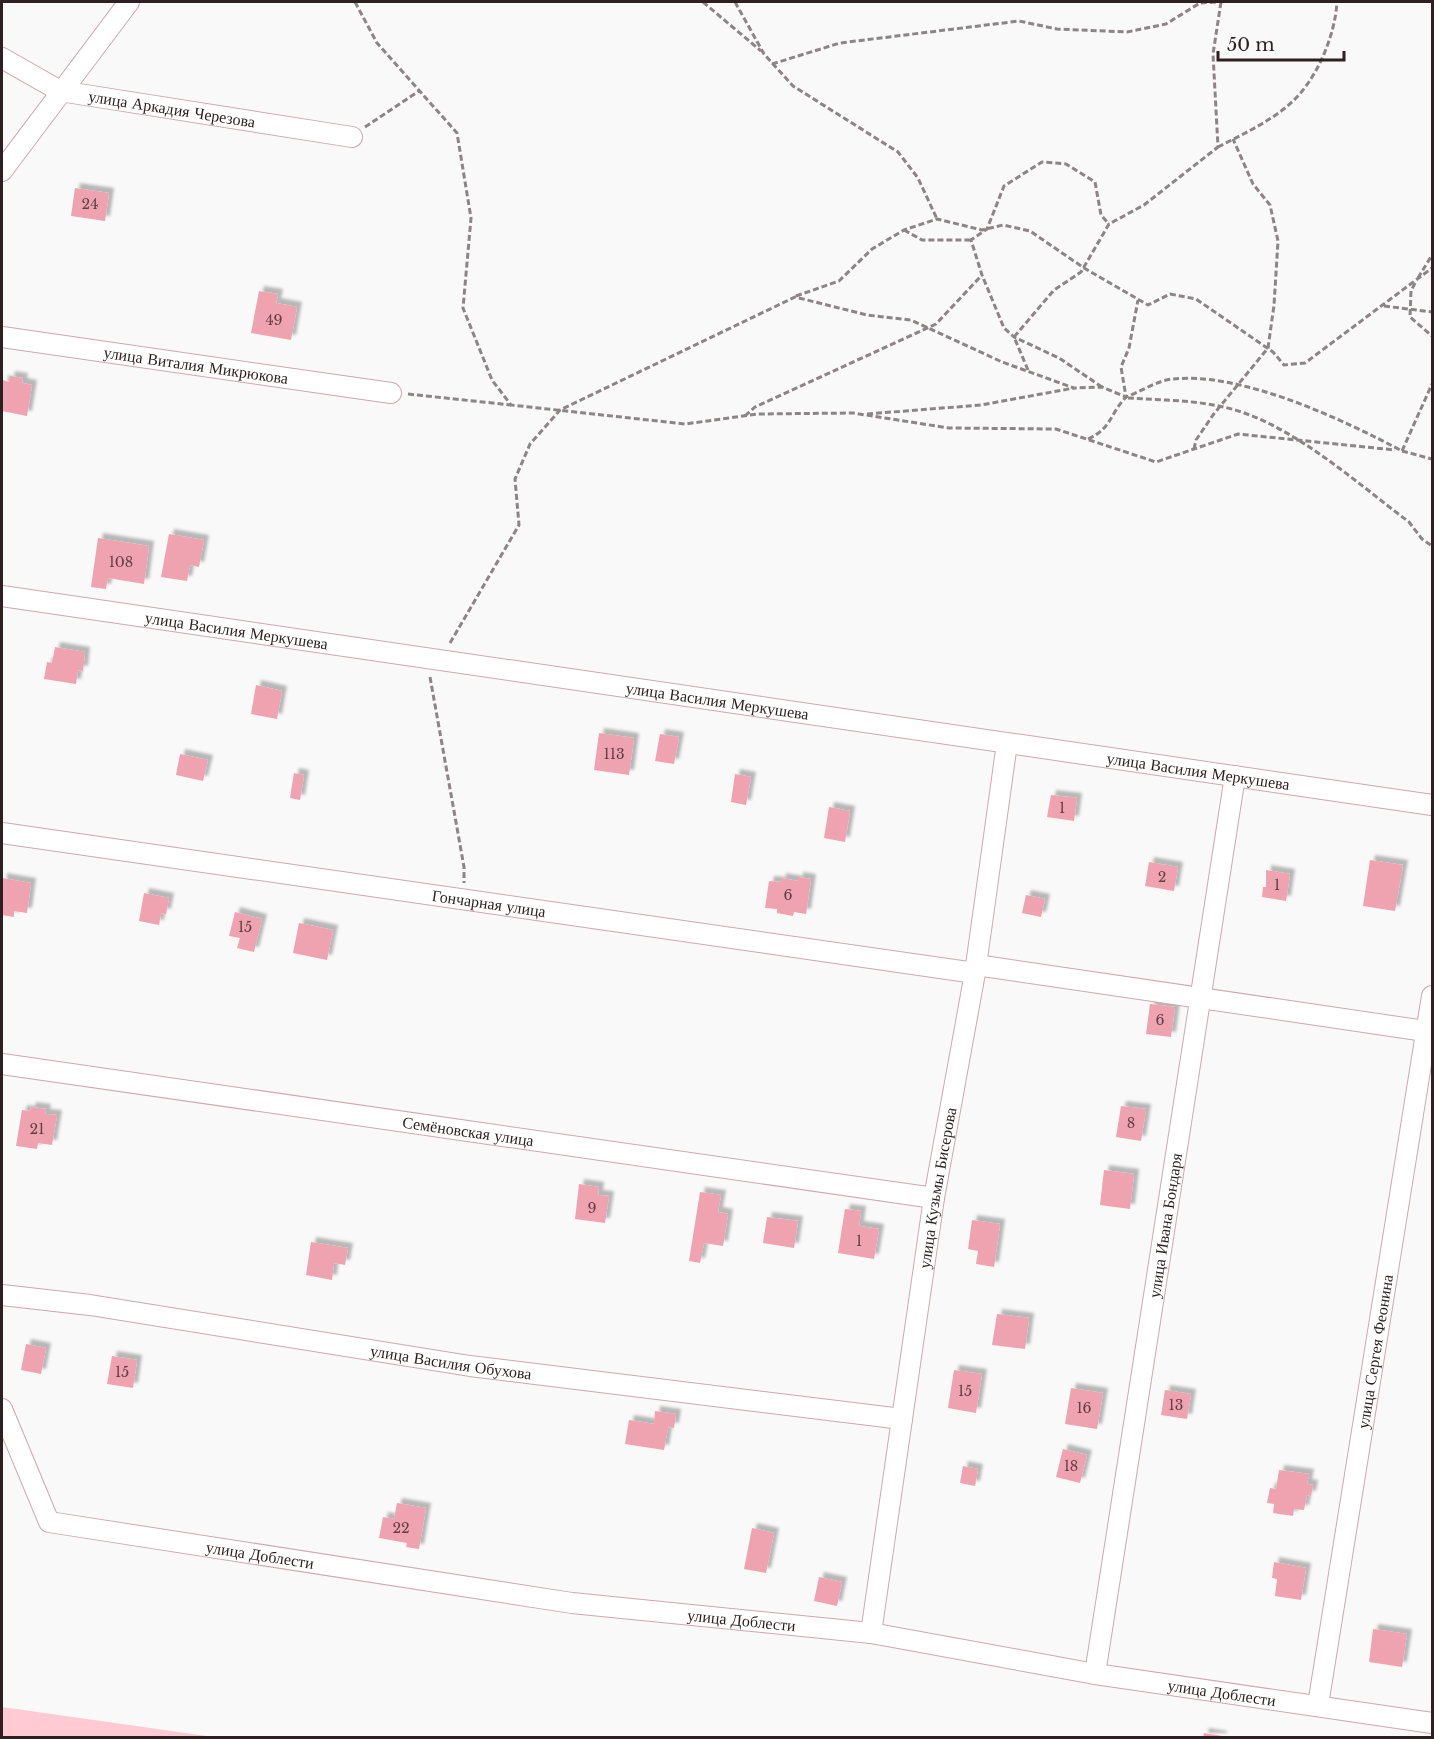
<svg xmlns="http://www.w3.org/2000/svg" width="1434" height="1739" viewBox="0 0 1434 1739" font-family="'Libre Baskerville',serif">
  <defs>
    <filter id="shadow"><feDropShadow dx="5" dy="-5" stdDeviation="1.5" flood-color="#0004"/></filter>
  </defs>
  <rect width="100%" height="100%" fill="#f9f9f9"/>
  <!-- green -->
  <path fill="#ffcad3" d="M2,1707L214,1737H2Z"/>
  <!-- building -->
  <g fill="#efa2b0" filter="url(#shadow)">
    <path d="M75,188L109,193L105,221L71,216Z"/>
    <path d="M259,291L278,294L276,303L297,307L291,340L251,333Z"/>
    <path d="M10,376L23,378L22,383L32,385L27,416L2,411L3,380L9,382Z"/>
    <path d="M169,534L204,540L199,567L190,565L187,581L161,577Z"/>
    <path d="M98,538L149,546L144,584L108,578L106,589L91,587Z"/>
    <path d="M55,647L85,652L83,671L78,670L76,684L44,679L47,662L52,663Z"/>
    <path d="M256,685L282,691L277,719L251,714Z"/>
    <path d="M599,733L634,738L629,775L594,770Z"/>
    <path d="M660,734L679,737L674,764L655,761Z"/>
    <path d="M180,754L208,760L203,781L176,775Z"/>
    <path d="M294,773L304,775L300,800L290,798Z"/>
    <path d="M735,774L751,777L746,805L731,802Z"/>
    <path d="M1051,795L1077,798L1074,821L1047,817Z"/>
    <path d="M829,807L850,811L845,842L824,838Z"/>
    <path d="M1370,860L1403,865L1395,911L1363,906Z"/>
    <path d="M1149,862L1178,867L1174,891L1145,886Z"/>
    <path d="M1266,870L1290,874L1286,901L1262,897L1263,887H1266Z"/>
    <path d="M798,877L811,879L806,914L794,912L793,916L777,913V909L765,908L769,881L781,882V878L798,881Z"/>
    <path d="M2,878L31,883L27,913L14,911V917L2,915Z"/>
    <path d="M144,893L169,898L166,914L161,913L159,925L139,921Z"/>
    <path d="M1026,895L1045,899L1041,917L1022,913Z"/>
    <path d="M235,912L262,919L254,952L237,948L240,938L229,936Z"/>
    <path d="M299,923L333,930L327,960L293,953Z"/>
    <path d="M1150,1004L1175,1007L1171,1037L1146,1034Z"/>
    <path d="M1121,1106L1146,1109L1141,1141L1116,1137Z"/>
    <path d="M31,1107L46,1109L45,1114L57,1115L52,1145L38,1143L37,1149L16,1146L22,1110L30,1111Z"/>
    <path d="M1104,1170L1134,1174L1130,1209L1100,1205Z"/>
    <path d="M579,1184L599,1187L598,1195L609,1196L605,1223L575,1219Z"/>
    <path d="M700,1192L721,1195L718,1212L728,1214L723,1246L704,1243L700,1263L689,1261Z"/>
    <path d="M845,1209L861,1211L859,1226L879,1229L874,1259L838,1253Z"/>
    <path d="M767,1217L798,1221L794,1248L763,1243Z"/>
    <path d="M972,1220L1000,1224L994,1267L976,1264L978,1251L968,1249Z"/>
    <path d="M311,1242L348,1248L345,1265L334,1263L332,1280L306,1275Z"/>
    <path d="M997,1314L1029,1318L1025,1349L992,1345Z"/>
    <path d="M26,1344L46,1348L41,1374L21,1370Z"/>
    <path d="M112,1356L137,1360L133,1388L107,1384Z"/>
    <path d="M954,1370L982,1374L976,1413L948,1408Z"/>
    <path d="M1071,1388L1103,1393L1097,1429L1065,1424Z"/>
    <path d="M1165,1390L1191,1394L1187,1419L1161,1415Z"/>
    <path d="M655,1411L676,1414L674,1428L668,1427L664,1450L625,1444L629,1420L654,1424Z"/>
    <path d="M1063,1449L1087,1455L1080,1483L1056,1477Z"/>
    <path d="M963,1466L978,1469L975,1486L960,1483Z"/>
    <path d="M1279,1470L1309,1474L1307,1484L1313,1485L1311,1496L1307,1495L1304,1510L1294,1509L1293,1516L1273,1513L1274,1504L1267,1503L1270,1488L1276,1489Z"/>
    <path d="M397,1503L426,1508L419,1549L406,1547L407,1543L379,1538L383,1517L394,1519Z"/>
    <path d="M752,1528L774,1533L766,1573L744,1569Z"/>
    <path d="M1274,1562L1306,1568L1301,1600L1275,1596L1277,1579L1272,1578Z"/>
    <path d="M819,1577L842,1582L837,1606L814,1601Z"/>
    <path d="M1373,1629L1407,1634L1402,1667L1369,1662Z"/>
    <path d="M1204,1733L1222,1736V1738H1203Z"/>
  </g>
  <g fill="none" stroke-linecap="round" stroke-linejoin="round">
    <!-- street casing -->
    <g stroke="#cfa7ae" stroke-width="22">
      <g id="street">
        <path id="s1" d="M2,58L60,91L352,137"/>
        <path d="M2,171L129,2"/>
        <path id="s2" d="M2,337L391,393"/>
        <path id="s3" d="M2,596L1432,805"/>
        <path id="s4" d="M2,833L975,973"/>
        <path d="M976,965L1432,1032"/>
        <path id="s5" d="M2,1064L934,1198"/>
        <path id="s6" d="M2,1295L90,1305L470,1366L902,1419"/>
        <path id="s7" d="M2,1409L49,1522L572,1603L871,1633L1095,1674L1432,1723"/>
        <path id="s8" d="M871,1633L934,1198L975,973L1007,743"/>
        <path id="s9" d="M1095,1674L1235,776"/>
        <path id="s10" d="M1318,1705L1432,996"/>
      </g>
    </g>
    <!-- path -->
    <g stroke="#8c8485" stroke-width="3" stroke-dasharray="6 3" stroke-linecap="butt">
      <path d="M355,2L377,43L457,133L471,218L463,308L492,380L511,405L685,424L758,414L853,413L949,428L1056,429L1156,462L1238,434L1395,450"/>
      <path d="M703,2L761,51"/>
      <path d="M735,2L764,54L793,86L898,152L918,178L937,219"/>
      <path d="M772,64L840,43L1019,21L1057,29L1127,32L1166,24L1200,3L1218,2"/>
      <path d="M365,127L419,91"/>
      <path d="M1218,147C1243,134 1272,121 1293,101C1318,77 1335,35 1337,2"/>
      <path d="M904,230L922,240H971"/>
      <path d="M1418,278L1432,255"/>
      <path d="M1415,283L1411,291L1410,317L1432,336"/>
      <path d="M796,296L839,281L872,249L904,230L937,219L982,230L1003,225L1030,231L1084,268L1148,305L1170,294L1196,299L1273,352L1284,365L1305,363L1432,268"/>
      <path d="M1384,306L1432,312"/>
      <path d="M1028,370L1014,337L1054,290L1081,272L1109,224L1144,205L1218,147L1213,54L1221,2"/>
      <path d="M1102,387L1059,358L1014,337L1004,328L982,275L971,240L987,229L1004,186L1042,162L1066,164L1095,182L1101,215L1109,224"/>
      <path d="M408,394L511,405"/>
      <path d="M1128,398C1158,400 1190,400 1219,406C1287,419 1354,481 1409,522L1422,539L1432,546"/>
      <path d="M867,414L981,405L1074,388"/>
      <path d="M745,416L755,407L936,324L982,275"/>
      <path d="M1088,439C1112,428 1109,415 1126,397L1121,367L1129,348L1138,300"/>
      <path d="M1194,449L1196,440L1213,415L1268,348L1274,305L1278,241L1270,205L1253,184L1233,139"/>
      <path d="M1402,451L1432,459"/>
      <path d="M450,643L519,525L515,479L530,444L560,410L795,297L867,315L911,320L1002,362L1074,388L1102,387L1126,397C1140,392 1158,380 1173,379C1242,372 1342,419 1402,451L1432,384"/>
      <path d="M430,677L464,867V883"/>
    </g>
    <!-- street -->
    <use href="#street" stroke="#fff" stroke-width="20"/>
  </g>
  <g text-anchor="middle" stroke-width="4.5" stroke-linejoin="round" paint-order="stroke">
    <!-- number labels -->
    <g font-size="14" fill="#5e4045">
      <text x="90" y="209">24</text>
      <text x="274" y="325">49</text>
      <text x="121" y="567">108</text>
      <text x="614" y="759">113</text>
      <text x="1062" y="813">1</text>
      <text x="1162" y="882">2</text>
      <text x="1277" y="890">1</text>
      <text x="788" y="900">6</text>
      <text x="245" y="932">15</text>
      <text x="1160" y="1025">6</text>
      <text x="1131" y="1128">8</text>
      <text x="37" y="1134">21</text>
      <text x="592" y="1213">9</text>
      <text x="859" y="1246">1</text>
      <text x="122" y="1377">15</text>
      <text x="965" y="1396">15</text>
      <text x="1176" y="1410">13</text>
      <text x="1084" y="1413">16</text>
      <text x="1071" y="1471">18</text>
      <text x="401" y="1533">22</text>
    </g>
    <!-- street labels -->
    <g font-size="16" fill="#2e1f21" stroke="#f9f9f9">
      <text dy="6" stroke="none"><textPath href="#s1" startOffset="180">улица Аркадия Черезова</textPath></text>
      <text dy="6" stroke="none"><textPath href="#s2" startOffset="196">улица Виталия Микрюкова</textPath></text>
      <text dy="6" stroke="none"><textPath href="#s3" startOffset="237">улица Василия Меркушева</textPath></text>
      <text dy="6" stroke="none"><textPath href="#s3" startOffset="723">улица Василия Меркушева</textPath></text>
      <text dy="6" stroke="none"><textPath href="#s3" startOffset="1209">улица Василия Меркушева</textPath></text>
      <text dy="6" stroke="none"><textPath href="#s4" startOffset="492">Гончарная улица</textPath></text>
      <text dy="6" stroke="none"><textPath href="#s5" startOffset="471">Семёновская улица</textPath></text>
      <text dy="6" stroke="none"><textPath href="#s8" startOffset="450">улица Кузьмы Бисерова</textPath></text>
      <text dy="6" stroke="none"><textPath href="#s9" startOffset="454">улица Ивана Бондаря</textPath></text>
      <text dy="6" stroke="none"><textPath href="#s10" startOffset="358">улица Сергея Феонина</textPath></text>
      <text dy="6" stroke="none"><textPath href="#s6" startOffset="454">улица Василия Обухова</textPath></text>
      <text dy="6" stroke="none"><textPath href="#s7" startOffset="336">улица Доблести</textPath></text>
      <text dy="6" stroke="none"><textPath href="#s7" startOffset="822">улица Доблести</textPath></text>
      <text dy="6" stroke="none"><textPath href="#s7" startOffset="1308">улица Доблести</textPath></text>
    </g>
  </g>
  <!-- border -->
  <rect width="1434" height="1739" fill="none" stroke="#2e1f21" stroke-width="6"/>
  <!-- scale -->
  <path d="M1218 51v9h126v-9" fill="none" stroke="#2e1f21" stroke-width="3"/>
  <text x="1227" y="51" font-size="18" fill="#2e1f21" stroke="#f9f9f9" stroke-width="4.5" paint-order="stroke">50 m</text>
</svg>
